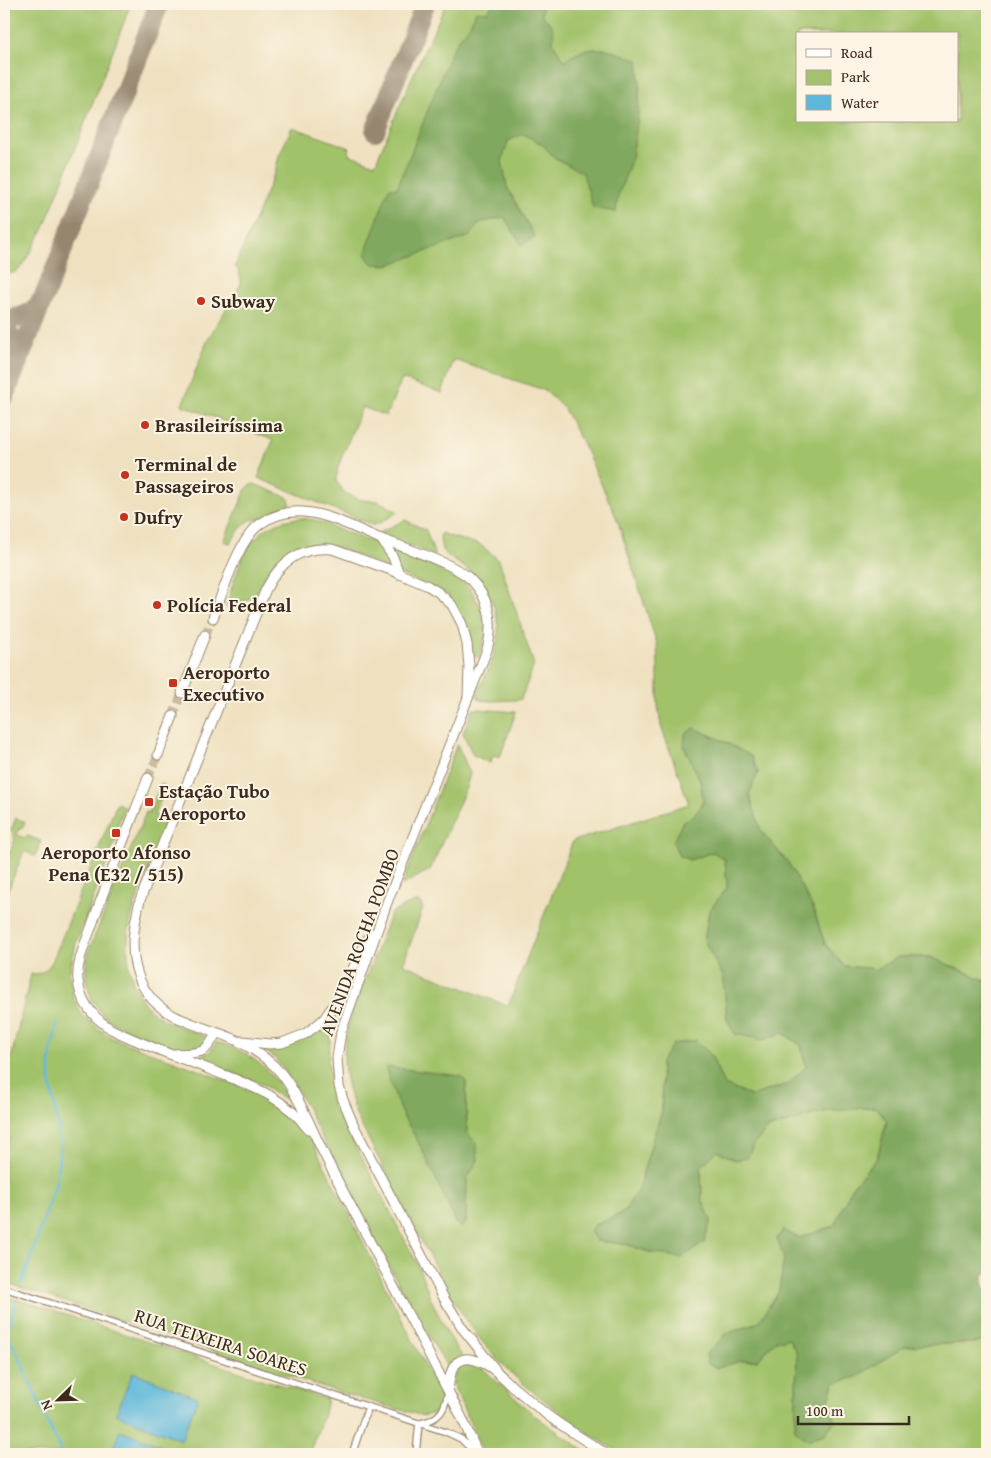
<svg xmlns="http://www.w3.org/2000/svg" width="991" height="1458" viewBox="0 0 991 1458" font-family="'Gentium Book Plus',serif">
  <rect width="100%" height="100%" fill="#fcf5e5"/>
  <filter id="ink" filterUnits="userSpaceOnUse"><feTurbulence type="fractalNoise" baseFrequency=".02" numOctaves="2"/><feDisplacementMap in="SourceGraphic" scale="10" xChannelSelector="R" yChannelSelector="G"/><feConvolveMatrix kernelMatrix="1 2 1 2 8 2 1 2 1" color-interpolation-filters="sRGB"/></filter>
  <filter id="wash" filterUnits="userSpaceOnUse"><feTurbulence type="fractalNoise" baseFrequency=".0096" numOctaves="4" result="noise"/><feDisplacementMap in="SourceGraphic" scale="20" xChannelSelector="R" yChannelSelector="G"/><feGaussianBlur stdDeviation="1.12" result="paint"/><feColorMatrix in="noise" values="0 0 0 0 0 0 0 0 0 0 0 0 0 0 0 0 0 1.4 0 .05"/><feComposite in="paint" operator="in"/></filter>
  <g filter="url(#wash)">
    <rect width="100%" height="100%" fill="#efe1c0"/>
    <!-- green -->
    <g fill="#a2c26b" stroke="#6e7644" fill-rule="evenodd">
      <path d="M4,4H131L44,228L22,267L16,272L9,274H4Z"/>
      <path d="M446,4H987V981L930,957H898L877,969L844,966L825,944L813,908L789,864L761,831L749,794L758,772L751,756L725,742L694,728L684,746C692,764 715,799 694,816C691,818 686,820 683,821L679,856L690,860L713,852L725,860L727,888L709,911L705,941L723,976L727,1019L763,1040L783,1033L801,1045L806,1067L788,1084L751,1096L724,1085L711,1055L661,1062L662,1111L653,1139L638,1190L623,1213L595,1225L597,1241L625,1244L649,1252L711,1220L702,1199L701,1167L717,1151L735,1160L752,1147L767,1129L823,1112L875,1107L887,1120L877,1158L852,1187L834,1226L799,1238L783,1230L777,1238L784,1258L779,1291L759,1322L726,1334L717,1368L740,1361L758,1360L775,1341L789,1339L797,1353L795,1430L829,1401L834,1383L856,1377L905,1346L987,1342V1454H624C600,1443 578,1426 557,1410C538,1395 518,1381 502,1364C465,1327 441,1278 417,1233C397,1194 376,1154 356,1115C349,1095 344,1076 344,1055C345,1027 356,1002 366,977C374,956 383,934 391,913L414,902H418L421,904L423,908L403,964L508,1006L573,841L689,804L661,726L658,706V666L657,644L617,519L585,448L563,407L544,390L454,360L442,393L402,379L386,416L362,407L338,467L336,481L345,493L361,500L378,501L398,512L378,524L373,525L258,478L273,440L182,405L208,339L240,286C242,279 240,272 235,266L275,172L279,156L292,127L350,148L348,154L375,164L413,75ZM797,34H957V121H797ZM466,1082L467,1134L478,1160L467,1179L466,1223L461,1227L457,1224L421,1147L400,1110Z"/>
      <path d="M254,484L287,497C290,500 291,503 289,506L274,511L260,519L250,520L240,529L230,543L224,541L246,489L250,485Z"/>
      <path d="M300,518L315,520L451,573L471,589L482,611L486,631L480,657L472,656L448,595L343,549L322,544L306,545L290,551L272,566L254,597L226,607C239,564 248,522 300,518Z"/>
      <path d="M405,520L426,530L435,556L379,533Z"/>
      <path d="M441,533L455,538L479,544L499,560L534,665L521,699L518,700L492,701L479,700L477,694C485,675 497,655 498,635C499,612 490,591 474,575C462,562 435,557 441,533Z"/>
      <path d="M473,709H478L516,712L500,757L494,755L490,763L473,755L463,733Z"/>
      <path d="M457,744L470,773L466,788L430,870L402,885Z"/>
      <path d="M161,783L163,784L165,790L154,815L166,820C158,842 151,863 143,885C137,899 131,914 129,929C125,960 130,997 158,1016C172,1025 189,1030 204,1036L206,1041L200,1047L189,1050L173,1048L116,1025L104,1016L92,1000L86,981V965L89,950L146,812L149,813Z"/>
      <path d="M117,803L125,807L112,837L116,839L76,943L69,974L73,997L82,1015L98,1028L112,1038L193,1068L272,1099L297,1123L313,1143L441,1397V1405L435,1413L423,1416L348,1395L4,1282V1154L10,1136L4,1135V1088L31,974C41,974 46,971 52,962Z"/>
      <path d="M16,818L25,822L22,828H20L17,835L25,838L27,836L41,841L35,856L24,851L5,898H4V868L15,839L11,830Z"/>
      <path d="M339,1005L331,1032L328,1062L334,1095L353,1141L418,1265L430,1297L445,1328L455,1346L463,1357L454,1361L448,1369L417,1316L379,1248L297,1089L276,1059L263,1049L285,1045L321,1025Z"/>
      <path d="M216,1042C249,1050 275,1072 289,1102L264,1085L193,1057C206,1055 210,1054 216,1042Z"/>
      <path d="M10,1298L21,1300L264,1380L327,1399L324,1414L309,1454H4V1299Z"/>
      <path d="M469,1363L476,1365L483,1369L534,1415L582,1449L585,1454H484L453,1385C453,1374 457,1364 469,1363Z"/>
    </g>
    <!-- forest -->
    <g fill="#81a85f" stroke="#5e693e">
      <path d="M493,4H542V15C553,26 555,28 553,43L564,60L586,49H607L638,60L640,83L637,124L632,158L618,196L616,212L593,208L583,173L555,158L542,144L523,134L508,141L502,161L507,187L535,237L522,245L504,217L479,223L470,236L388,265L372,264L365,254L389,188H397L453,47L470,25L476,11L487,12Z"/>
      <path d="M694,728L725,742L751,756L758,772L749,794L761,831L789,864L813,908L825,944L844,966L877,969L898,957H930L987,981V1273L983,1274V1287L987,1291V1342L905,1346L856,1377L834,1383L829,1401L835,1420L825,1434L807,1440L795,1430L797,1354L789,1339L775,1341L758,1360L740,1361L717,1368L707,1363L706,1354L726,1334L759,1322L779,1291L784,1258L777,1238L783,1230L799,1238L834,1226L852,1187L877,1158L887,1121L875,1107L823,1112L767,1129L752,1147L748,1158L736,1160L717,1151L701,1167L702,1199L711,1220L704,1243L681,1258L649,1252L625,1244L596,1241L590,1231L595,1225L623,1213L638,1190L653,1139L662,1111L661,1062L673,1044L696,1040L711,1055L724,1085L751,1096L788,1084L806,1067L801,1045L783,1033L763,1040L735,1034L727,1019L723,976L704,941L709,911L727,888L725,860L713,852L690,860L679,856L673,842L683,821L694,816L703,803L701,783L684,746L685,734Z"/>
      <path d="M387,1067L461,1076L466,1082L467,1133L476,1142L478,1160L467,1179L466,1223L461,1227L457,1224L421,1147L400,1110L386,1070Z"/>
    </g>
    <!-- water -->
    <g fill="#5cb7da" stroke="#4c707c">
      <path d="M133,1372L198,1398L181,1440L116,1414Z"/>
      <path d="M120,1430L181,1454H111Z"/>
    </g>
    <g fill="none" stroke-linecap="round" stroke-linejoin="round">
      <!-- stream -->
      <g stroke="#5cb7da" stroke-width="2.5">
        <path d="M22,1283L56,1183L60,1150L58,1126L50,1081V1064L51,1051L58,1022"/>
        <path d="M16,1301L8,1330V1337L18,1355L62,1454"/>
      </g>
      <!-- taxiway -->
      <g stroke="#95866f" stroke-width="20">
        <path d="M375,131L425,4"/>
        <path d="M4,320C18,319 33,314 41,301"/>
        <path d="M4,327C13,338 16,351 14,366"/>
        <path d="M4,397L75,219L159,4"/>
      </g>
    </g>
  </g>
  <g filter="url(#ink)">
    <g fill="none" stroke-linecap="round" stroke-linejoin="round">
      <!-- secondary-tunnel -->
      <g stroke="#cbbca0" stroke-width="9" stroke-dasharray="9 4.5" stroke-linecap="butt">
        <path d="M205,635L213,618"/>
        <path d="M173,716L182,693"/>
        <path d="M148,778L158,755"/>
      </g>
      <!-- street casing -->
      <g stroke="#95866f" stroke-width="8">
        <g id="street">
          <path d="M4,1288L446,1432L461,1439L475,1453"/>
          <path d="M421,1423C440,1419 445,1410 448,1392"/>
          <path d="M352,1454L368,1407"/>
          <path d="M416,1454L419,1423"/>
        </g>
      </g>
      <!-- secondary casing -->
      <g stroke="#95866f" stroke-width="11">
        <g id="secondary">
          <path d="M381,539L393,557L399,574"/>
          <path d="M213,618C223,592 238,540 260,524C272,516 288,511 303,512C330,514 356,529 381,539C405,548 450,562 468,577C490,597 494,623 487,650L388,900L341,1032L337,1058L339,1086L343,1100L354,1126L445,1300L463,1329L499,1374"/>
          <path d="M182,693L205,635"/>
          <path d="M468,698L469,666L467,644L462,624L452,605L438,592L428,586L391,570L332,549C300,546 280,562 266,589L140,900C134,925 129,950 138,975C153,1019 196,1023 234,1039C250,1047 268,1058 280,1072C293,1087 301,1106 310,1124C317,1140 325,1156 333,1172C376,1253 419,1334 461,1416L478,1454"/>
          <path d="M158,755L173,716"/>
          <path d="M148,778C129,827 109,875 92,925C86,942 76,962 78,980C80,1002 94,1018 111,1029C143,1045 178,1057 211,1070C247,1084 284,1096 308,1129"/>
          <path d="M242,1041L270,1044L282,1043L305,1034L316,1026L324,1019L337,1000L371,933"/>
          <path d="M173,1054C198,1052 205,1057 216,1033"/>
          <path d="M448,1390C450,1378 450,1362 465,1359C472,1358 481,1362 487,1365C497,1371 505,1379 513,1387C524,1396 535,1405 546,1414C565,1429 586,1440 606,1454"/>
        </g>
      </g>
      <!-- street -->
      <use href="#street" stroke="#fff" stroke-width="5.5"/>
      <!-- secondary -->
      <use href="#secondary" stroke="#fff" stroke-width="9"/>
    </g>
  </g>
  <!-- markers -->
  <g fill="#c8321e" stroke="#fcf5e5" stroke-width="2">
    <circle cx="201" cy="301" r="5"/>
    <circle cx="145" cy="425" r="5"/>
    <circle cx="125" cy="475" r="5"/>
    <circle cx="124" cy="517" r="5"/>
    <circle cx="157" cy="605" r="5"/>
    <rect x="168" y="678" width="10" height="10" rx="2.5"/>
    <rect x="144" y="797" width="10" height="10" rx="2.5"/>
    <rect x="111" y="828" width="10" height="10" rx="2.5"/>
  </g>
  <g text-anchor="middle" stroke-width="4" stroke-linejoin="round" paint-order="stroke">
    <!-- poi labels -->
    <g font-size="19" font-weight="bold" fill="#3b2a1e" stroke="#fcf5e5" text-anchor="start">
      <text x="211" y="308">Subway</text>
      <text x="155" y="432">Brasileiríssima</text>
      <text x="135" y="471">Terminal de<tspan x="135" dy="22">Passageiros</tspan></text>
      <text x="134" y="524">Dufry</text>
      <text x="167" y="612">Polícia Federal</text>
      <text x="183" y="679">Aeroporto<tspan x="183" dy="22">Executivo</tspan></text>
      <text x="159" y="798">Estação Tubo<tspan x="159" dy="22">Aeroporto</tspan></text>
      <text x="116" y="859" text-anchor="middle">Aeroporto Afonso<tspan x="116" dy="22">Pena (E32 / 515)</tspan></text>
    </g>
    <!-- street labels -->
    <g font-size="19" fill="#3b2a1e" stroke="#fcf5e5">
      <text transform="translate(359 942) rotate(-70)" y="7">AVENIDA ROCHA POMBO</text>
      <text transform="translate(221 1342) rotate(18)" y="7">RUA TEIXEIRA SOARES</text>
    </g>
  </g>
  <!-- margin -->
  <rect width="991" height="1458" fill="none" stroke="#fcf5e5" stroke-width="20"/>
  <!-- legend -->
  <rect x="796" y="32" width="162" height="90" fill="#fcf5e5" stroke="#afa495"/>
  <rect x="806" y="49" width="25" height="8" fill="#ffffff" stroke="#afa495"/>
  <text x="841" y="58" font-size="15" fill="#3b2a1e">Road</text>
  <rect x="806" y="70" width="25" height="15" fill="#a2c26b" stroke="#afa495"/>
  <text x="841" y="82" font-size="15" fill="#3b2a1e">Park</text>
  <rect x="806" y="95" width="25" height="15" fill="#5cb7da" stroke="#afa495"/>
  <text x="841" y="108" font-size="15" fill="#3b2a1e">Water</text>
  <!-- north arrow -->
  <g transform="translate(58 1400) rotate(247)" stroke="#fcf5e5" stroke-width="4" paint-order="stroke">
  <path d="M0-4L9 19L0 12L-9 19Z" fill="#3b2a1e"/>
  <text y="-8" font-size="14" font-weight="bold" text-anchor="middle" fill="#3b2a1e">N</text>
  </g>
  <!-- scale -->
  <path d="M798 1416v8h111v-8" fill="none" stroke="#3b2a1e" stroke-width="2.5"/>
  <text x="806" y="1416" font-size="15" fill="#3b2a1e" stroke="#fcf5e5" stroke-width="4" paint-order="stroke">100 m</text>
</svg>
